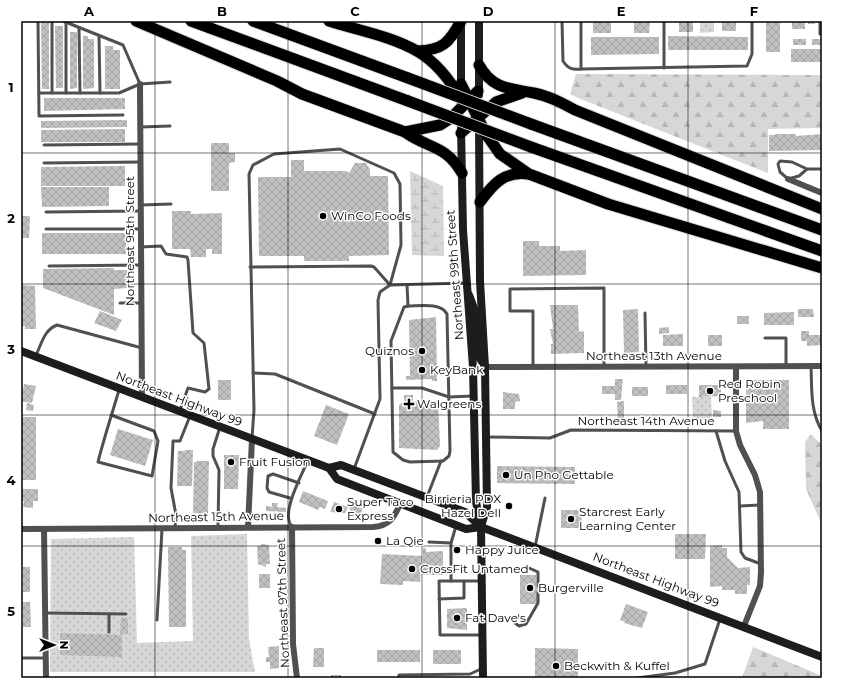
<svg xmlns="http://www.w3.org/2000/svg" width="843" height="699" viewBox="0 0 843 699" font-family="Montserrat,sans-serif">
  <defs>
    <pattern id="grass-dots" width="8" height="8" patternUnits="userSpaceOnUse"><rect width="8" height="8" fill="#d7d7d7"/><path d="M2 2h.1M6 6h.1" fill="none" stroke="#b7b7b7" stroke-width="1.8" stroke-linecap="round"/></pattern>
    <pattern id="forest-firs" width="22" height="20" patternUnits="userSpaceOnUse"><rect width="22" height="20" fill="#d7d7d7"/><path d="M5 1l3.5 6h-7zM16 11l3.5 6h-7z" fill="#b7b7b7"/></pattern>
    <pattern id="wetland-marsh" width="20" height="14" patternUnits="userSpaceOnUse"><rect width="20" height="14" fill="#d7d7d7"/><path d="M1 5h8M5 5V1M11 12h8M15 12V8" fill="none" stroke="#b7b7b7"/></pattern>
    <pattern id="building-cross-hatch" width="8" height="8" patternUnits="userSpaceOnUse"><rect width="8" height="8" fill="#c0c0c0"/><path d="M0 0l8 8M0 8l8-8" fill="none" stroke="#a3a3a3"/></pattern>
  </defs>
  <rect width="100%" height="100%" fill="#fff"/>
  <!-- grass -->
  <g fill="url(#grass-dots)">
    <path d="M700,21H714V32L700,33Z"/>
    <path d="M692,397H711L712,419H693Z"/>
    <path d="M247,534L249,639L255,672H50L51,539L134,537L137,643L193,641L191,536Z"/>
  </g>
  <!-- forest -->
  <g fill="url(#forest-firs)">
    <path d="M576,74L822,75V128L768,129V173L578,98L570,94Z"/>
    <path d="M811,434L822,445V525L806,489L805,442Z"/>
    <path d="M753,647L822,676V678H742Z"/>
  </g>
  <!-- wetland -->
  <path fill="url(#wetland-marsh)" d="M410,171L443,186L444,256L412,255Z"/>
  <!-- building -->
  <g fill="url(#building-cross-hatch)">
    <path d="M41,21H49V89H42Z"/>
    <rect x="593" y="21" width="18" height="12"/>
    <path d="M634,21H650L649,33H634Z"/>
    <rect x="679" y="21" width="14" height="11"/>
    <rect x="722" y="21" width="14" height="10"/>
    <rect x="766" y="21" width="14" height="31"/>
    <rect x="792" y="21" width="13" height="8"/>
    <rect x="808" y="21" width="7" height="3"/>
    <path d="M55,26H63V88H56Z"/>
    <path d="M70,32H77V88L70,89Z"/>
    <path d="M83,36H88V39H94V88L83,89Z"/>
    <path d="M668,36L748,37V50H668Z"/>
    <path d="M591,37H659V54L591,55Z"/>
    <rect x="793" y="39" width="13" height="6"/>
    <rect x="812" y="39" width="10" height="6"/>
    <path d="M105,46H113V50H120V89H105Z"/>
    <rect x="791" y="49" width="31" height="13"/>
    <path d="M44,98H125V109L44,111Z"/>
    <path d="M127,120V127L41,128V121Z"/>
    <path d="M125,129V142H41V130Z"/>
    <path d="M775,134H796V136L822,134V150L769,151V135H775Z"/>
    <path d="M211,143H229V153H235V162L229,163V191H211Z"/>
    <path d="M291,160H304V171H346L349,173L355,163H366L370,170V176H388L389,255L349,256V261H304V256H259L258,177H291Z"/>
    <path d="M125,166V186H41V167Z"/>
    <path d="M41,187H109V206L42,207Z"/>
    <path d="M172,211H191V214L222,213V254H212V249H206V257H191L190,249H172Z"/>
    <path d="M21,216H30L29,238H21Z"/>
    <rect x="42" y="233" width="84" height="21"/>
    <path d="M523,241H539V246H560V251L586,250V275L523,276Z"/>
    <path d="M114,268V270H127V288L114,289V315L43,288V269Z"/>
    <path d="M21,285L35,286L36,329H25V326H21Z"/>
    <path d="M550,305H578L579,332L584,331V353L551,354V344H553L550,329H553Z"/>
    <path d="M638,309L639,352L624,353L623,310Z"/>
    <path d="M798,309H813L814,317H798Z"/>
    <path d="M100,311L122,320L116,331L94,323Z"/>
    <path d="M794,312V325H764V313Z"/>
    <rect x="737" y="316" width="12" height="8"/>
    <path d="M436,317L437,381H432V379L406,380V376H410L409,320Z"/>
    <path d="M669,327V333L659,334V328Z"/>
    <path d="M801,331H809V335H822V345L807,346V341H801Z"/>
    <path d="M683,334V346H663V335Z"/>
    <rect x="708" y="335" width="14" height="11"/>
    <path d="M615,379H623L621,400H615V394H602V386H615Z"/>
    <rect x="218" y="380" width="13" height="20"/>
    <path d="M750,380H789V429H763V421L746,423V388H750Z"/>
    <path d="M24,384L36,386L32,403L21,401Z"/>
    <rect x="666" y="385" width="21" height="9"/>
    <path d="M699,385H721V396L699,397Z"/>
    <rect x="632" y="387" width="16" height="9"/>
    <path d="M503,392L519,394L520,401L515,402V409H503Z"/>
    <path d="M404,395H413V401H438L440,446L437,450L399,448V405L404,401Z"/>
    <path d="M624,401V423H618L617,402Z"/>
    <path d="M27,403L34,405L33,411L26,410Z"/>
    <path d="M326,405L349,414L337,445L314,436Z"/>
    <path d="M713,410L721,411V417H713Z"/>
    <rect x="21" y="417" width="15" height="63"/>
    <path d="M118,429L153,440L145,466L110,455Z"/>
    <path d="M185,450H193L192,486H177L178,451H185Z"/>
    <path d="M224,455H239L238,489H224Z"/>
    <path d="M197,461H209L208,514L193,513L194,462H197Z"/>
    <path d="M497,466L575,467V484L497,483Z"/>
    <path d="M21,489H38V501H33V508L23,507L24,501H21Z"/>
    <path d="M303,491L328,501L325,509L320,507L318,510L299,502Z"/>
    <path d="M334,502L348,507L345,513L330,512Z"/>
    <path d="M272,503H278L277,507L286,508V512L266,511V506L272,507Z"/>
    <path d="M353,505L363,508L359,518L349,516L350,507Z"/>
    <rect x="561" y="510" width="21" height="18"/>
    <path d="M675,534H706L705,559H675Z"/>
    <path d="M261,544L269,545L270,564H266V567L258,564L257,546H261Z"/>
    <path d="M722,545V548H727V557L738,568L750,567V585H747V594H735V590H722V586L710,587V546Z"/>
    <path d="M168,547H182V550H186V627H169Z"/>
    <path d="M423,548H426V552L443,551V575H423Z"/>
    <path d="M382,554L422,556L420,582L403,581V585L380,584Z"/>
    <rect x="23" y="567" width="7" height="25"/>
    <rect x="259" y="574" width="11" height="14"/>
    <path d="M520,575H536V586H540V593H538V604H520Z"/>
    <path d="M23,602H30L31,627H23Z"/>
    <path d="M626,604L648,612L642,628L624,623L625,622L620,620Z"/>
    <path d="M467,608V630L447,628V609Z"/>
    <path d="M121,618H128V634H122V657L60,655V633L120,635Z"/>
    <path d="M279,646V668L270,669V662H266V657H269L268,647Z"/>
    <path d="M314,648H324V667H313Z"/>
    <path d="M535,648L578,649V678H535Z"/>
    <rect x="377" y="650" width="43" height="12"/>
    <rect x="433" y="650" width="28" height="14"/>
    <rect x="331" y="675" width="10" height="3"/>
  </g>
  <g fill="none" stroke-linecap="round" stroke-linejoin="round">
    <!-- highway casing -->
    <g stroke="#dbdbdb" stroke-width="13">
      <g id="highway">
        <path d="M136,21L277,81L302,94L405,132C428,149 445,144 462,173"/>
        <path d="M191,21L408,101"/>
        <path d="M253,21L408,78"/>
        <path d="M329,21C357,30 391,36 417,51C436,62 452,83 462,101"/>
        <path d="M417,51C443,50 449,43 461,21"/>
        <path d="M479,65C493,90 510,88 534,93C549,96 562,103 575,110L822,209"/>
        <path d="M461,84L486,134L500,154L529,174L608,204L822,268"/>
        <path d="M531,124L822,230"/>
        <path d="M405,132L440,125L451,118L478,91"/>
        <path d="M461,133L496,102L522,93"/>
        <path d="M531,147L822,251"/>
        <path d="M480,202C493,184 504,171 528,174"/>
      </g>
    </g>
    <!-- lane -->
    <g stroke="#505050" stroke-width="3">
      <path d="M38,21L39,116L123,115"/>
      <path d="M52,21V93"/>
      <path d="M63,21L123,45L140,84"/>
      <path d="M562,21L563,61C568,69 573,70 581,69"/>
      <path d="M581,21V69L747,66L752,54V21"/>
      <path d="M820,21V34H822"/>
      <path d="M66,22V93"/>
      <path d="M79,28L80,93"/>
      <path d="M99,36L100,93"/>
      <path d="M664,68V21"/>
      <path d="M39,93H119L140,84L170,82"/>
      <path d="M141,127L170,126"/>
      <path d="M44,145L141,144"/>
      <path d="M44,163L141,162"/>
      <path d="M807,169L792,162L780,161L778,164L780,172L788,179L799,176L807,169H822"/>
      <path d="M141,205L171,204"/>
      <path d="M46,212L141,211"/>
      <path d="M46,229H141"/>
      <path d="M141,247L161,246L166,254L187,257L188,260L193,333L204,343L209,389L205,392L188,388L180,410"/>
      <path d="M49,266L141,265"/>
      <path d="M250,267L371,266L374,267L390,285"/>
      <path d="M407,285L408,306"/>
      <path d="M120,303H142"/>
      <path d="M408,306C419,306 441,302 447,314L450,451L449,456L443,461L410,462L403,460L393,452L391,341L404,307Z"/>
      <path d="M645,313L646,367"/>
      <path d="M765,338H786V366"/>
      <path d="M36,355C42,343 44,330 57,325L142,348"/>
      <path d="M811,366C812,389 810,411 822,431"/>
      <path d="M533,367V311H510V289L604,288V367"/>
      <path d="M253,373L275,374L375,414"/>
      <path d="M392,388H422L449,397L472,396"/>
      <path d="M111,415L154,431L158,441L152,476L98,462C104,438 112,414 119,390"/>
      <path d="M716,431L725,461L739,492L741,552L745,558L761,564"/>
      <path d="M487,437L550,438L571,430L736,431"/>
      <path d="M252,438L254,410L249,174L253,165L274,154L340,149L394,173L400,184L401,245L390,285"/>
      <path d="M354,469L380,399L378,300L380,292L390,285L465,283"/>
      <path d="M427,497L441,461"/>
      <path d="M290,498L269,492L267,488L268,476L273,474L299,483"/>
      <path d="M740,506L760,505"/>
      <path d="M218,527L219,470L213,456V449L220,427"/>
      <path d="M292,527C280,513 302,475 308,460"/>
      <path d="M175,528L176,515L171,488L173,441H180L190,416"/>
      <path d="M429,542L451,543"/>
      <path d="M535,547L545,498"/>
      <path d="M529,568L538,572V586"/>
      <path d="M451,581V543L456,526"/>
      <path d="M481,581H439L440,635H482"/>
      <path d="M439,599L464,598V581"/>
      <path d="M45,613L126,614"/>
      <path d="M157,620L162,529"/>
      <path d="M515,623L519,626L526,624L538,603V593"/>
      <path d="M109,632V614"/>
      <path d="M21,658H45"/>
      <path d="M399,678V675L470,674L481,669"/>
      <path d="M637,678L675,673L705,664L720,619"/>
    </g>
    <!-- street -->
    <g stroke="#505050" stroke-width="6">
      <path d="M140,84L142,397"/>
      <path d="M788,179L822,193"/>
      <path d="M485,367L822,366"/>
      <path d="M736,367V431L740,445L755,475L760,492L761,572L760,586L744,626"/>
      <path d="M248,527L252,439"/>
      <path d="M292,527L293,644L297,678"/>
      <path d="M21,529L373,527C389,526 394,518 400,504"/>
      <path d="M44,529L46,678"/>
    </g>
    <!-- secondary -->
    <g stroke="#1d1d1d" stroke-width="8">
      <path d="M461,22V88"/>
      <path d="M479,95V21"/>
      <path d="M479,122L480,281L485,367L487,507L481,526"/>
      <path d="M461,128L463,230L473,367L476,502L481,527L483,678"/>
      <path d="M469,295L475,311L478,356L485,366"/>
      <path d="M21,351L329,468L337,479L466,529L481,527"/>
      <path d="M329,468L341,465L354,470L465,512L481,527L822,657"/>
    </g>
    <!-- highway -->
    <use href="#highway" stroke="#000" stroke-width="11"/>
    <!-- highway-bridge casing -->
    <g stroke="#dbdbdb" stroke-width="13" stroke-linecap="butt">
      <g id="highway-bridge">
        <path d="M408,78L531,124"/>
        <path d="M408,101L531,147"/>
      </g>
    </g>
    <!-- highway-bridge -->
    <use href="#highway-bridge" stroke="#000" stroke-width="11"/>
  </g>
  <!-- grid -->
  <path fill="none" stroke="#000" stroke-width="1" stroke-opacity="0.55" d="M155,21V678M288,21V678M422,21V678M555,21V678M688,21V678M21,153H822M21,284H822M21,415H822M21,546H822"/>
  <!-- markers -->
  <g fill="#000" stroke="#fff" stroke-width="1.5">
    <circle cx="323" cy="216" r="4"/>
    <circle cx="422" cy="351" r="4"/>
    <circle cx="422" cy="370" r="4"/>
    <circle cx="710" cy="391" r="4"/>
    <path d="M407 398h4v4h4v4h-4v4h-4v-4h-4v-4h4z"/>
    <circle cx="231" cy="462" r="4"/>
    <circle cx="506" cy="475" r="4"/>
    <circle cx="509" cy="506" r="4"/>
    <circle cx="339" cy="509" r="4"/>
    <circle cx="571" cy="519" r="4"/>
    <circle cx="378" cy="541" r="4"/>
    <circle cx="457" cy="550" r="4"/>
    <circle cx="412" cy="569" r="4"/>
    <circle cx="530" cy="588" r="4"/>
    <circle cx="457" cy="618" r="4"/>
    <circle cx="556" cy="666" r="4"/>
  </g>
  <g text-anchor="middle" stroke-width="3" stroke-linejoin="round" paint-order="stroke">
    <!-- poi labels -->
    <g font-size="12" fill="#000" stroke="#fff" text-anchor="start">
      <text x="331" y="220">WinCo Foods</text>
      <text x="414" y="355" text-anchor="end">Quiznos</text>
      <text x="430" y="374">KeyBank</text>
      <text x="718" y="388">Red Robin<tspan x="718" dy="14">Preschool</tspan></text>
      <text x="417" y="408">Walgreens</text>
      <text x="239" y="466">Fruit Fusion</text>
      <text x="514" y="479">Un Pho Gettable</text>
      <text x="501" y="503" text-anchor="end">Birrieria PDX<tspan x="501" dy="14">Hazel Dell</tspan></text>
      <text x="347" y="506">Super Taco<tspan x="347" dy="14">Express</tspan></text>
      <text x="579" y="516">Starcrest Early<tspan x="579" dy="14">Learning Center</tspan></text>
      <text x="386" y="545">La Qie</text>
      <text x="465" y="554">Happy Juice</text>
      <text x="420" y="573">CrossFit Untamed</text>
      <text x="538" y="592">Burgerville</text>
      <text x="465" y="622">Fat Dave's</text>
      <text x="564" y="670">Beckwith &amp; Kuffel</text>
    </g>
    <!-- street labels -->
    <g font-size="12" fill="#000" stroke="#fff">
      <text transform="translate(130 241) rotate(-90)" y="4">Northeast 95th Street</text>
      <text transform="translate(455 275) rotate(-94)" y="4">Northeast 99th Street</text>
      <text x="654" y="360">Northeast 13th Avenue</text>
      <text transform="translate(179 399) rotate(21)" y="4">Northeast Highway 99</text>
      <text x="646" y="425">Northeast 14th Avenue</text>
      <text transform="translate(216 517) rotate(-1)" y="4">Northeast 15th Avenue</text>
      <text transform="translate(656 580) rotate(21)" y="4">Northeast Highway 99</text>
      <text transform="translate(283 603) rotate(-92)" y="4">Northeast 97th Street</text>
    </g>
  </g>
  <!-- border -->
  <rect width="843" height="699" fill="none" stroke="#ffffff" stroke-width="44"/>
  <!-- north arrow -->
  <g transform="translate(54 645) rotate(90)" stroke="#ffffff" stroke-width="3" paint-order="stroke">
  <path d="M0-3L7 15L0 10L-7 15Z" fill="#000000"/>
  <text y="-6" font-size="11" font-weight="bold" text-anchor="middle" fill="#000000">N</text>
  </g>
  <rect x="22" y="22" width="799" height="655" fill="none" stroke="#000" stroke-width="1.5"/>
  <g font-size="13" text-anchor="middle" font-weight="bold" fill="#000">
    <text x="89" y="16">A</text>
    <text x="222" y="16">B</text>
    <text x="355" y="16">C</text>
    <text x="488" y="16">D</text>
    <text x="621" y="16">E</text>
    <text x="754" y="16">F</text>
    <text x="11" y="92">1</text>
    <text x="11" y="223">2</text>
    <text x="11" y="354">3</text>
    <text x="11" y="485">4</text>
    <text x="11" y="616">5</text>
  </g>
</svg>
